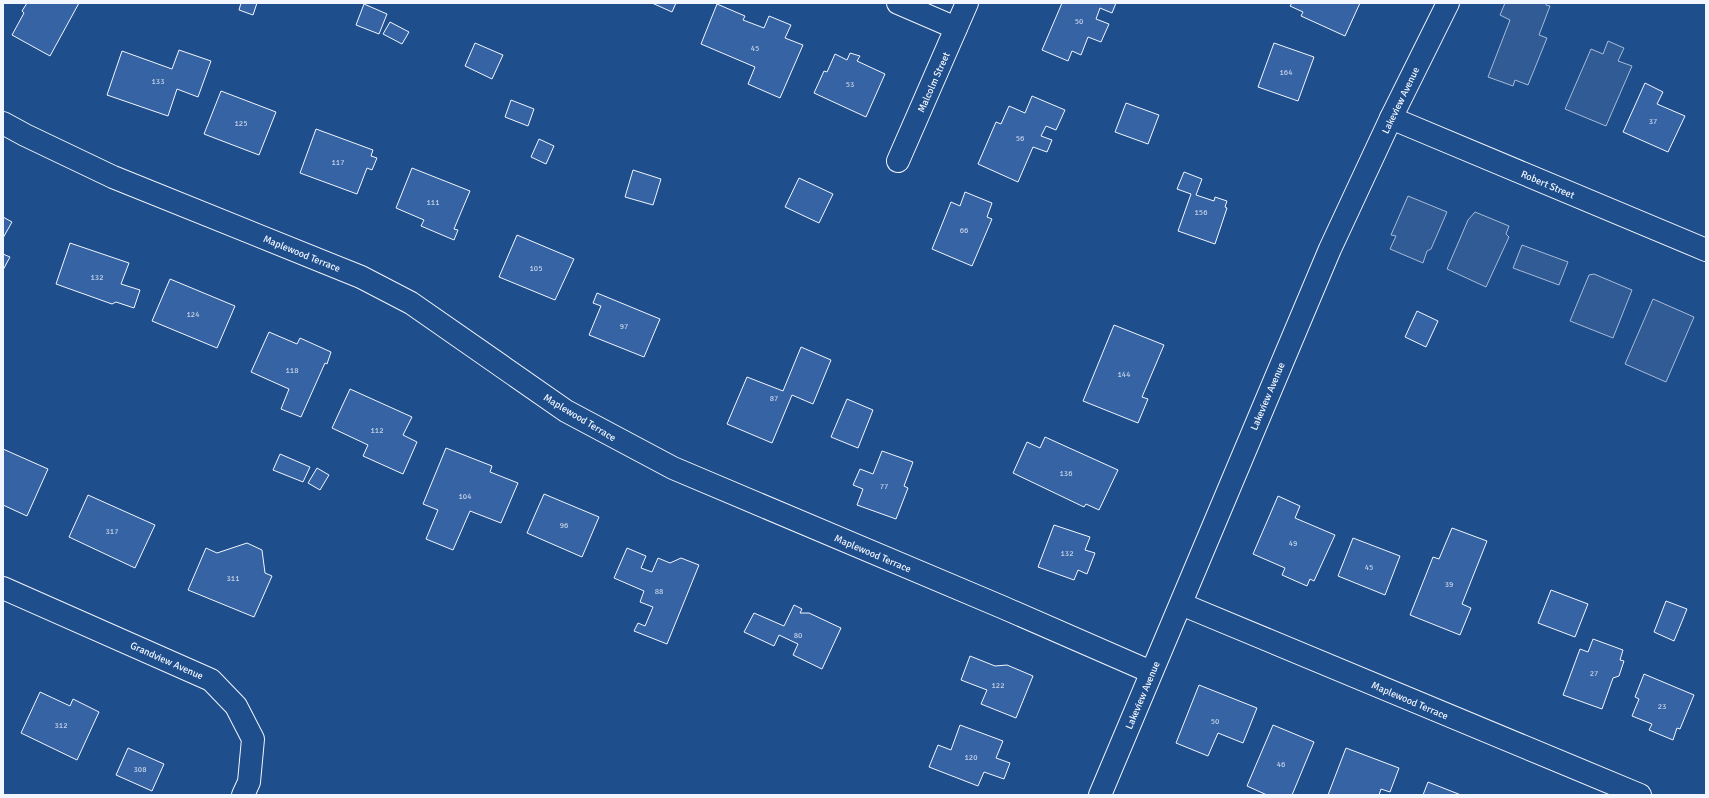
<svg xmlns="http://www.w3.org/2000/svg" width="1709" height="798" viewBox="0 0 1709 798" font-family="Signika,sans-serif">
  <rect width="100%" height="100%" fill="#1f4e8c"/>
  <!-- built -->
  <g fill="#305b95" stroke="#a8bbd7">
    <path d="M1505,3H1546V5L1550,6L1539,35L1547,38L1528,85L1515,80L1513,86L1488,77L1510,20L1500,15Z"/>
    <path d="M1608,41L1624,48L1618,61L1632,66L1606,126L1565,109L1591,49L1603,54Z"/>
    <path d="M1408,196L1447,212L1431,249L1427,251L1423,263L1390,249L1396,236L1391,235Z"/>
    <path d="M1475,212L1509,226L1506,234L1509,237L1486,287L1447,269L1468,220Z"/>
    <path d="M1522,245L1568,262L1559,285L1513,268Z"/>
    <path d="M1594,274L1632,290L1613,338L1570,321L1589,275Z"/>
    <path d="M1653,299L1694,317L1666,382L1625,364Z"/>
  </g>
  <!-- building -->
  <g fill="#3563a3" stroke="#f2f6ff">
    <path d="M27,3H79L50,56L12,35L24,13L22,11Z"/>
    <path d="M241,3H257L253,15L239,10Z"/>
    <path d="M652,3H676L672,12Z"/>
    <path d="M1062,3H1116L1112,13L1100,8L1096,19L1109,24L1101,42L1088,37L1081,55L1072,51L1068,61L1042,50Z"/>
    <path d="M1292,3H1360L1345,36L1301,16L1303,12L1290,6Z"/>
    <path d="M364,4L387,14L379,34L356,25Z"/>
    <path d="M717,4L745,16L743,20L764,28L769,16L791,25L785,38L803,45L780,98L748,84L755,67L701,44Z"/>
    <path d="M390,22L409,32L402,44L383,34Z"/>
    <path d="M475,43L503,55L492,79L465,66Z"/>
    <path d="M1274,43L1314,57L1298,101L1258,87Z"/>
    <path d="M179,50L211,61L198,97L177,89L168,116L107,95L122,51L172,69Z"/>
    <path d="M850,53L860,56L857,61L885,74L866,117L814,93L824,71L827,72L835,54L847,60Z"/>
    <path d="M1645,83L1663,92L1657,104L1685,116L1668,152L1623,132Z"/>
    <path d="M221,91L276,112L259,155L204,134Z"/>
    <path d="M1032,96L1065,110L1056,130L1046,126L1041,136L1052,140L1047,152L1033,147L1018,182L978,164L996,122L1001,124L1009,106L1025,113Z"/>
    <path d="M511,100L534,109L528,126L505,117Z"/>
    <path d="M1126,103L1159,115L1148,144L1115,132Z"/>
    <path d="M316,129L373,150L371,156L377,158L372,170L367,168L357,194L300,173Z"/>
    <path d="M539,139L554,146L546,164L531,157Z"/>
    <path d="M412,168L470,191L454,229L458,230L454,240L421,226L424,220L396,208Z"/>
    <path d="M633,170L661,179L653,205L625,197Z"/>
    <path d="M1184,172L1202,179L1196,195L1214,201L1215,197L1227,201L1225,207L1227,208L1215,244L1178,231L1191,194L1177,189Z"/>
    <path d="M799,178L833,194L819,223L785,207Z"/>
    <path d="M965,192L992,203L987,217L992,219L972,266L932,249L951,202L960,206Z"/>
    <path d="M3,217L12,222L3,238Z"/>
    <path d="M517,235L574,259L555,300L499,277Z"/>
    <path d="M70,243L129,263L121,284L140,290L134,308L116,302L112,304L56,284Z"/>
    <path d="M3,254L10,257L3,270Z"/>
    <path d="M170,279L235,306L217,348L152,321Z"/>
    <path d="M597,293L660,319L644,357L589,335L601,306L593,303Z"/>
    <path d="M1417,311L1438,321L1426,347L1405,337Z"/>
    <path d="M1114,325L1164,345L1142,397L1148,399L1138,423L1083,401Z"/>
    <path d="M269,332L297,344L300,338L331,352L327,364L325,363L301,417L281,409L289,389L251,372Z"/>
    <path d="M801,347L831,360L813,404L792,395L772,443L727,424L747,377L783,391Z"/>
    <path d="M350,389L412,417L403,435L417,442L403,474L363,456L368,445L332,428Z"/>
    <path d="M847,399L873,410L858,448L831,437Z"/>
    <path d="M1045,437L1118,470L1099,510L1086,504L1084,507L1013,473L1027,442L1040,448Z"/>
    <path d="M446,448L492,466L490,472L518,483L501,523L470,511L453,550L426,539L438,510L423,504Z"/>
    <path d="M3,449L48,469L27,516L3,505Z"/>
    <path d="M882,451L913,462L904,486L908,488L896,519L857,505L863,489L853,485L860,469L873,474Z"/>
    <path d="M280,454L310,467L303,482L273,470Z"/>
    <path d="M317,468L329,475L320,490L308,483Z"/>
    <path d="M544,494L599,517L582,557L527,533Z"/>
    <path d="M88,495L155,525L135,568L69,537Z"/>
    <path d="M1278,496L1300,506L1295,518L1335,535L1314,581L1310,579L1307,586L1282,575L1285,568L1253,554Z"/>
    <path d="M1054,525L1090,537L1085,550L1095,553L1087,574L1078,570L1074,580L1038,567Z"/>
    <path d="M1452,528L1487,541L1462,604L1471,608L1460,635L1410,615L1433,557L1439,559Z"/>
    <path d="M1353,538L1400,556L1385,595L1338,576Z"/>
    <path d="M247,543L262,550L265,573L272,576L254,617L188,590L206,548L217,553Z"/>
    <path d="M627,548L646,556L641,568L652,572L658,558L670,563L681,558L699,565L667,644L634,631L638,623L645,626L653,607L640,602L644,591L614,578Z"/>
    <path d="M1551,590L1588,604L1575,637L1538,623Z"/>
    <path d="M1666,601L1687,609L1674,641L1654,632Z"/>
    <path d="M794,605L802,609L800,613H809L841,628L822,669L793,655L798,644L779,635L774,646L744,632L754,613L784,626Z"/>
    <path d="M1593,639L1623,650L1620,660L1624,661L1619,676L1613,678L1602,709L1563,695L1580,649L1588,652Z"/>
    <path d="M970,656L995,666L1007,665L1033,676L1016,718L981,704L987,690L961,680Z"/>
    <path d="M1644,674L1694,695L1680,729L1677,728L1673,740L1649,730L1652,724L1632,716L1639,699L1635,697Z"/>
    <path d="M1199,685L1257,708L1243,743L1218,733L1208,756L1176,743Z"/>
    <path d="M40,692L70,706L73,699L99,712L77,760L21,733Z"/>
    <path d="M960,725L1003,741L996,758L1010,763L1004,779L984,772L978,786L929,767L938,745L951,750Z"/>
    <path d="M1273,725L1314,742L1292,795H1267L1247,786Z"/>
    <path d="M128,748L164,764L152,791L116,775Z"/>
    <path d="M1346,748L1399,768L1390,792L1381,789L1379,795H1328Z"/>
    <path d="M1428,782L1461,795H1423Z"/>
  </g>
  <g fill="none" stroke-linecap="round" stroke-linejoin="round">
    <!-- minor casing -->
    <g stroke="#f2f6ff" stroke-width="24">
      <g id="minor">
        <path d="M898,3L956,28"/>
        <path d="M1391,118L1706,250"/>
        <path d="M3,123L25,135L113,177L361,277L411,303L566,411L673,468L1002,607L1151,672"/>
        <path d="M898,161L967,3"/>
        <path d="M3,588L211,680L236,706L253,739L249,782L243,795"/>
        <path d="M1181,604L1640,795"/>
        <path d="M1100,795L1330,249L1391,118L1448,3"/>
      </g>
    </g>
    <!-- minor -->
    <use href="#minor" stroke="#1f4e8c" stroke-width="22"/>
  </g>
  <g text-anchor="middle" stroke-width="3" stroke-linejoin="round" paint-order="stroke">
    <!-- number labels -->
    <g font-size="8" fill="#c3d1e8">
      <text x="1079" y="24">50</text>
      <text x="755" y="51">45</text>
      <text x="1286" y="75">164</text>
      <text x="158" y="84">133</text>
      <text x="850" y="87">53</text>
      <text x="1653" y="124">37</text>
      <text x="241" y="126">125</text>
      <text x="1020" y="141">56</text>
      <text x="338" y="165">117</text>
      <text x="433" y="205">111</text>
      <text x="1201" y="215">156</text>
      <text x="964" y="233">66</text>
      <text x="536" y="271">105</text>
      <text x="97" y="280">132</text>
      <text x="193" y="317">124</text>
      <text x="624" y="329">97</text>
      <text x="292" y="373">118</text>
      <text x="1124" y="377">144</text>
      <text x="774" y="401">87</text>
      <text x="377" y="433">112</text>
      <text x="1066" y="476">136</text>
      <text x="884" y="489">77</text>
      <text x="465" y="499">104</text>
      <text x="564" y="528">96</text>
      <text x="112" y="534">317</text>
      <text x="1293" y="546">49</text>
      <text x="1067" y="556">132</text>
      <text x="1369" y="570">45</text>
      <text x="233" y="581">311</text>
      <text x="1449" y="587">39</text>
      <text x="659" y="594">88</text>
      <text x="798" y="638">80</text>
      <text x="1594" y="676">27</text>
      <text x="998" y="688">122</text>
      <text x="1662" y="709">23</text>
      <text x="1215" y="724">50</text>
      <text x="61" y="728">312</text>
      <text x="971" y="760">120</text>
      <text x="1281" y="767">46</text>
      <text x="140" y="772">308</text>
    </g>
    <!-- street labels -->
    <g font-size="10" fill="#f2f6ff" stroke="#1f4e8c">
      <text transform="translate(933 82) rotate(-66)" y="4">Malcolm Street</text>
      <text transform="translate(1400 100) rotate(-64)" y="4">Lakeview Avenue</text>
      <text transform="translate(1548 184) rotate(23)" y="4">Robert Street</text>
      <text transform="translate(302 253) rotate(22)" y="4">Maplewood Terrace</text>
      <text transform="translate(1267 396) rotate(-67)" y="4">Lakeview Avenue</text>
      <text transform="translate(580 417) rotate(31)" y="4">Maplewood Terrace</text>
      <text transform="translate(873 553) rotate(23)" y="4">Maplewood Terrace</text>
      <text transform="translate(167 660) rotate(24)" y="4">Grandview Avenue</text>
      <text transform="translate(1142 695) rotate(-67)" y="4">Lakeview Avenue</text>
      <text transform="translate(1410 700) rotate(23)" y="4">Maplewood Terrace</text>
    </g>
  </g>
  <!-- border -->
  <rect width="1709" height="798" fill="none" stroke="#f2f6ff" stroke-width="8"/>
</svg>
